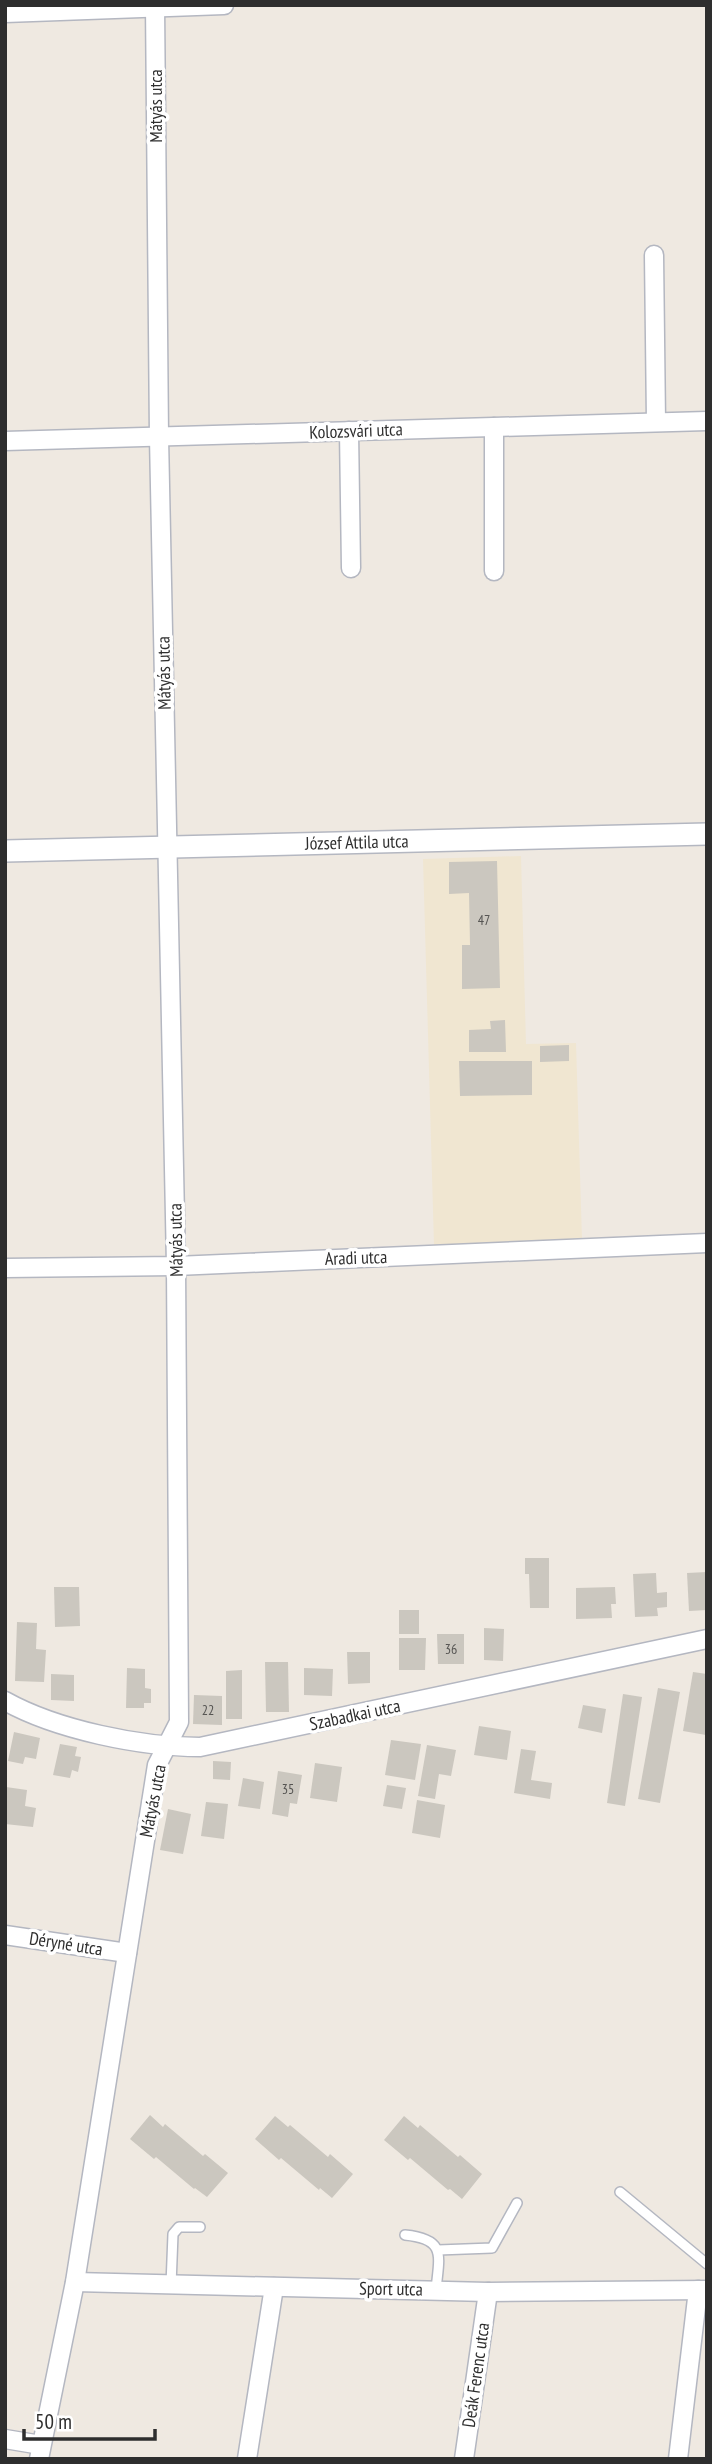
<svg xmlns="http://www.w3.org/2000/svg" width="712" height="2464" viewBox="0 0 712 2464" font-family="'PT Sans Narrow',sans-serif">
  <rect width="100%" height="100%" fill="#efe9e1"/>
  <!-- education -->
  <path fill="#f0e6d1" d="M521,856L526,1044L576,1043L582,1240L434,1245L423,859Z"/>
  <!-- building -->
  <g fill="#cbc7bf">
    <path d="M497,861L500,988L462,989V945H470L469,893L449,894V862Z"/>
    <path d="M505,1020L506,1052H469V1030L491,1029L490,1021Z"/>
    <path d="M569,1045V1061L540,1062V1046Z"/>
    <path d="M459,1061H532V1095L460,1096Z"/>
    <path d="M525,1558H549V1608H530L529,1574H525Z"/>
    <path d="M707,1572V1610L689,1611L687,1573Z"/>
    <path d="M656,1573L657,1593L667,1592V1607L657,1608L658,1616L635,1617L633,1574Z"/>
    <path d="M54,1587H79L80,1626L55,1627Z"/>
    <path d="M615,1587L616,1604H611L612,1618L576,1619V1588Z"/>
    <rect x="399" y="1610" width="20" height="24"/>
    <path d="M17,1622L37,1623L36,1649L46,1650L44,1682L15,1681Z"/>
    <path d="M484,1628L504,1629L503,1661L484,1660Z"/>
    <path d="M437,1634H464V1664H438Z"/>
    <path d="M399,1638H426L425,1670H399Z"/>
    <path d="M347,1652H370V1683L348,1684Z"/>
    <path d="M265,1662H288L289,1712H266Z"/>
    <path d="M127,1668L145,1669V1688L151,1689V1703H144V1708H126Z"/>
    <path d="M304,1668L333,1669L332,1696L304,1695Z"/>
    <path d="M242,1670V1719H226V1671Z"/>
    <path d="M693,1672L707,1674L706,1735L683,1731Z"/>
    <path d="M51,1674L74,1675V1701L51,1700Z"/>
    <path d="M658,1688L680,1692L660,1803L638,1799Z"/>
    <path d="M623,1694L642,1697L625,1806L607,1803Z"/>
    <path d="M194,1695L222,1696V1725L193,1724Z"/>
    <path d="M583,1705L606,1709L602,1733L578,1728Z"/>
    <path d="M479,1726L511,1731L507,1760L474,1755Z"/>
    <path d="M14,1732L40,1738L36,1759L25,1757L23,1764L8,1761Z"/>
    <path d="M391,1740L421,1744L415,1780L385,1775Z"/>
    <path d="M60,1744L77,1747L75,1756L81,1757L78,1772L72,1770L70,1778L53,1775Z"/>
    <path d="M427,1745L456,1750L451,1776L439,1774L435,1799L418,1796Z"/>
    <path d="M521,1749L536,1751L531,1780L552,1783L550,1799L514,1793Z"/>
    <path d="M213,1761L231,1762L230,1780L213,1779Z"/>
    <path d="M315,1763L342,1767L337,1802L310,1798Z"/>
    <path d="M278,1771L302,1775L297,1804L290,1803L288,1817L272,1814Z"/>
    <path d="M243,1778L264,1782L260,1809L238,1806Z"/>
    <path d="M387,1785L406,1788L402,1809L383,1806Z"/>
    <path d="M6,1787L27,1790L25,1806L36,1808L33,1827L5,1824Z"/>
    <path d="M417,1800L445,1805L440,1838L412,1833Z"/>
    <path d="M206,1802L228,1804L224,1839L201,1836Z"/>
    <path d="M168,1809L191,1814L183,1854L160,1850Z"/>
    <path d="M150,2115L163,2127L165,2124L203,2156L205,2154L228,2173L207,2197L195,2188L194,2189L156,2157L154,2159L130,2139Z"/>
    <path d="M275,2116L288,2127L290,2125L328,2157L330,2154L353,2174L332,2198L320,2188L319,2190L281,2158L279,2160L255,2139Z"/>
    <path d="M404,2116L418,2128L420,2125L458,2157L460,2155L482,2174L462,2199L450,2189L448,2190L410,2158L408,2160L384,2140Z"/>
  </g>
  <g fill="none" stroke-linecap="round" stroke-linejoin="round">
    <!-- service casing -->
    <g stroke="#b4b7c1" stroke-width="12">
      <g id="service">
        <path d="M620,2192L707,2264"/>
        <path d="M405,2235C447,2239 439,2256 436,2290"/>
        <path d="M438,2250L492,2248L517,2203"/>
        <path d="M171,2285L173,2234L179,2227H200"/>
      </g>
    </g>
    <!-- minor casing -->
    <g stroke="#b4b7c1" stroke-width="21">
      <g id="minor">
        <path d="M5,13L224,5"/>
        <path d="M654,255L656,422"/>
        <path d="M349,431L351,568"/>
        <path d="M5,441L707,421"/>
        <path d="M494,571V427"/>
        <path d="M5,1268L176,1266L707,1243"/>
        <path d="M5,1701C57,1730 141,1747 200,1747L707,1639"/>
        <path d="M5,1935L127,1953"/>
        <path d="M75,2282L488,2292L707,2290"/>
        <path d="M5,2439L41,2445"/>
        <path d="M39,2459L75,2282L157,1765L179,1722L176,1266L159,437L155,5"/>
        <path d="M247,2459L274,2287"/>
        <path d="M464,2459L488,2292"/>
        <path d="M678,2459L698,2290"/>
      </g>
    </g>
    <!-- tertiary casing -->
    <g stroke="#b4b7c1" stroke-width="24">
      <g id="tertiary">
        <path id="s1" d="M5,851L707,834"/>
      </g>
    </g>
    <!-- service -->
    <use href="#service" stroke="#fff" stroke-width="9"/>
    <!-- minor -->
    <use href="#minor" stroke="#fff" stroke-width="18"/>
    <!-- tertiary -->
    <use href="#tertiary" stroke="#fff" stroke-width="21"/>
  </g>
  <g text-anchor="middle" stroke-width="7" stroke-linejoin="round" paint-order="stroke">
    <!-- number labels -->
    <g font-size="14" fill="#555452">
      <text x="484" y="925">47</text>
      <text x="451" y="1654">36</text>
      <text x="208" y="1715">22</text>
      <text x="288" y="1794">35</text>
    </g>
    <!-- street labels -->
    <g font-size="18" fill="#2e2e2e" stroke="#fff">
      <text transform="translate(156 106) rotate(-90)" y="6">Mátyás utca</text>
      <text transform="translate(356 431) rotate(-2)" y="6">Kolozsvári utca</text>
      <text transform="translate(164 673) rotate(-91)" y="6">Mátyás utca</text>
      <text dy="6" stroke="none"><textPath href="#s1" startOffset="352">József Attila utca</textPath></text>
      <text transform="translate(176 1240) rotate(-91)" y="6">Mátyás utca</text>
      <text transform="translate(356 1258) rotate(-2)" y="6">Aradi utca</text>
      <text transform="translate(355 1715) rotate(-12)" y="6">Szabadkai utca</text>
      <text transform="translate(153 1801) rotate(-79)" y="6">Mátyás utca</text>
      <text transform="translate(66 1944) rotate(9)" y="6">Déryné utca</text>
      <text transform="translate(391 2289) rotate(1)" y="6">Sport utca</text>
      <text transform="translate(476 2375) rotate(-82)" y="6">Deák Ferenc utca</text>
    </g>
  </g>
  <!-- border -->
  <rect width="712" height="2464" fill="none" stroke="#2e2e2e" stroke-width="14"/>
  <!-- scale -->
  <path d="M24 2429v10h131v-10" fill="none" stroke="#2e2e2e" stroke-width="3.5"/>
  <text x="35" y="2429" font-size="21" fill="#2e2e2e" stroke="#ffffff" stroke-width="5" paint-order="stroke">50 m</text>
</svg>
